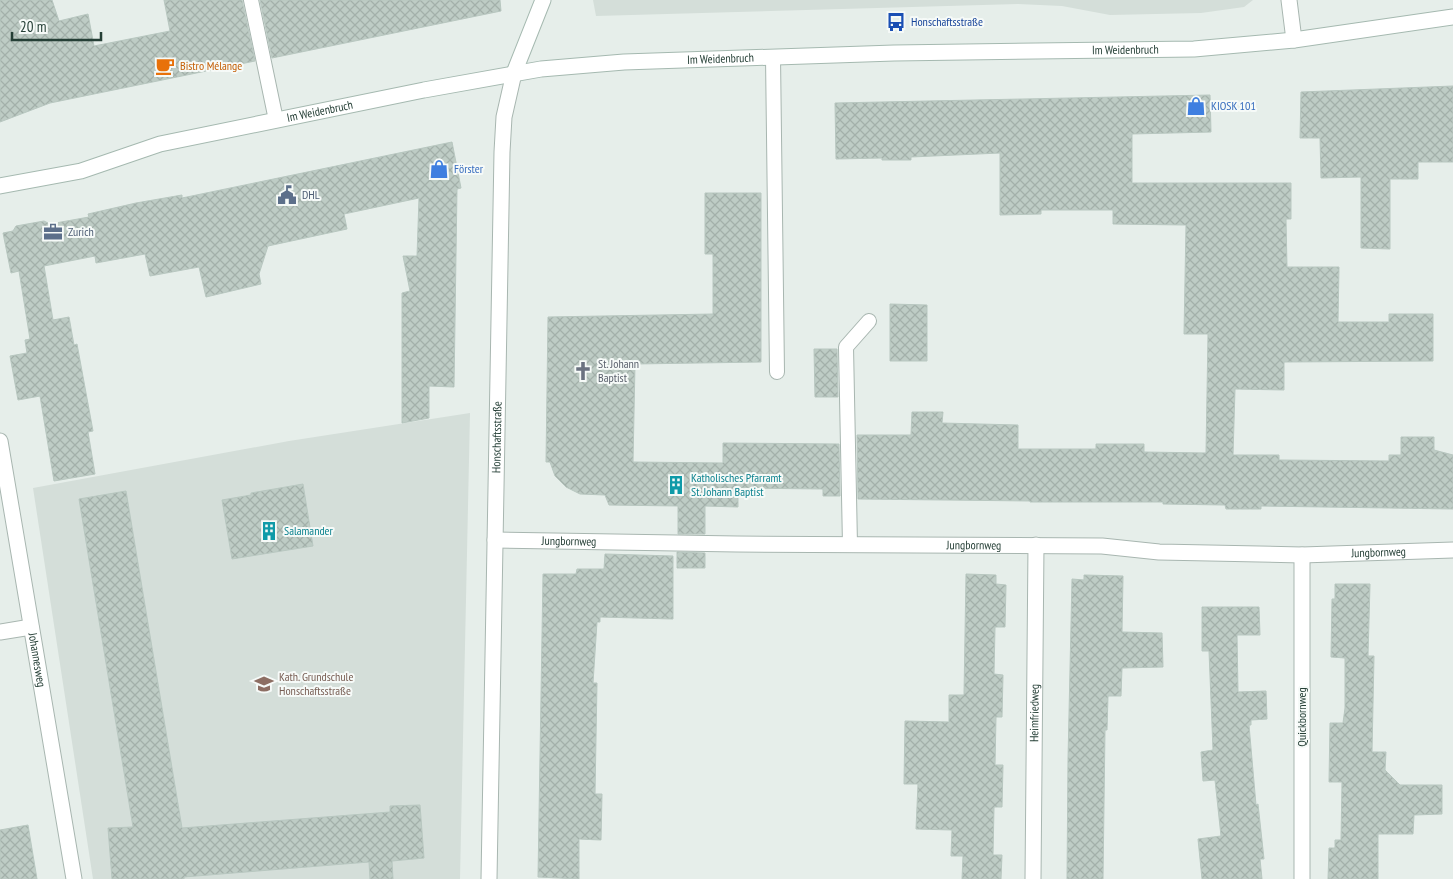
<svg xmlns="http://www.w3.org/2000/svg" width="1453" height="879" viewBox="0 0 1453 879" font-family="'PT Sans Narrow',sans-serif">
  <defs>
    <pattern id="building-cross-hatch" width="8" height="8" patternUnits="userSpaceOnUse" patternTransform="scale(1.25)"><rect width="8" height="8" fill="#beccc5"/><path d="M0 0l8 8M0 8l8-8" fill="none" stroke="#a3b0aa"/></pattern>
  </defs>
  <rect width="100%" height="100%" fill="#e6eeea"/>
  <!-- built -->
  <g fill="#d4ded9">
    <path d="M593,0H1253L1244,7L1201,13L1110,15L1062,6L1018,4L596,16Z"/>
    <path d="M470,413L460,879H93L33,488L289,441Z"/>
  </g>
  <!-- building -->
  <g fill="url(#building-cross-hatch)" stroke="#b8c7c0">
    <path d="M0,0H52L59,21L88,14L94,46L170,31L164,0H242L255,61L50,103L0,122Z"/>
    <path d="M260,0H500L501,11L272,58Z"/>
    <path d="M1453,86V162H1418V179H1390V249L1361,248V177L1321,178L1320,138H1300L1301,92Z"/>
    <path d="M1210,95L1211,132L1132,134V183H1291V219H1286L1287,267H1339L1338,322H1389V314H1433V361L1284,362V390L1235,389L1233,455H1279V460L1389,461V455H1401V437H1434V450L1453,455V509L1261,506V509H1226L1225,505L1163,504V502H1030V501L858,499L857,435H911L912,412H943L942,423L1018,425V449H1096V444H1144V452L1206,453L1208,334H1184L1186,225L1113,224V210H1041V214L1000,215V153L911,157V160H882V158L836,159L835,103Z"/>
    <path d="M452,142L461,188L457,189L454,387L429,386V418L402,423V293L410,291L403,256H417L419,198L344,214L347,229L268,246L259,274L261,284L206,297L199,267L150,276L145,254L96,263L95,256L44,266L53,320L69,317L74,345L77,344L93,431L88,432L95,474L54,481L40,396L18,400L10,356L27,353L25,340L30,339L19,271L11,273L3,233L13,231L16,226L44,221L50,224L89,217L88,214L136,203L182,195V198Z"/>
    <path d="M705,193H761V362L635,364L633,462L723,463V443L839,444L840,496H823V489L738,488V507L705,506V534H678V506L609,505L605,495L580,494L566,487L555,476L550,462H546L548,317L713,314V254H705Z"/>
    <path d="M890,304L927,305V361H890Z"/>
    <path d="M814,349H837L838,397H815Z"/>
    <path d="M303,484L313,546L232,559L222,500L251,495V493Z"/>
    <path d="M126,491L182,828L390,812V806L420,805L424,858L392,861L393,879H370L369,862L184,877V879H112L108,828L133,827L79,499Z"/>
    <path d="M677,552L705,553V568H677Z"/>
    <path d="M605,554L673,556V619L600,617V622H597L593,683H597L595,794H602L601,840L579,839V879L538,877L543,574H576L577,569H604Z"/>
    <path d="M966,574L996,575V584L1006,585L1005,627H995L994,674L1003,675L1002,717H996L995,765H1003L1002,807H994L993,855H1002L1001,879H962L963,856H951L952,830L916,829L918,784H904L905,721L949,722V695H964Z"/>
    <path d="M1084,575L1123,576L1122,632L1162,633L1163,667L1122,668L1121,696H1108L1107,730H1105L1103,879H1067L1068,759L1072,579L1084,580Z"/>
    <path d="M1335,584H1370L1368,656H1374L1372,752H1386L1385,770L1400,785H1442V814L1414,815L1413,834H1378V879H1328L1329,848H1335V840H1341L1342,782H1329L1330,723H1343L1345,708V658L1331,657L1332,599H1335Z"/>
    <path d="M1202,607H1259L1260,635H1237L1238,692L1266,691L1267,719L1251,720V725H1249L1256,805L1258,804L1264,859H1260L1262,879H1202L1198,839L1221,836L1215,780L1203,781L1201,752L1213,750L1209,651H1202Z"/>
    <path d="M28,825L37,879H0V830Z"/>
  </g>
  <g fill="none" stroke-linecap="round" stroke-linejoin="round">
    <!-- lane casing -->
    <g stroke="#a8b6b0" stroke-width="16">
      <g id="lane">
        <path d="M251,0L276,120"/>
        <path d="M773,57L777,372"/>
        <path d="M850,545L846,347L869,321"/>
      </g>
    </g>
    <!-- street casing -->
    <g stroke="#a8b6b0" stroke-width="17">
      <g id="street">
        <path d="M1289,0L1294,40"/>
        <path id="s1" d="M0,441L74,879"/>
        <path id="s2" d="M495,540L737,544L1102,546L1159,552L1302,555L1453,550"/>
        <path d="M0,632L31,627"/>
        <path id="s3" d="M489,879L502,152L504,117L514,73"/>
        <path id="s4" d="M1033,879L1036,545"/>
        <path d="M1302,879V555"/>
      </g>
    </g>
    <!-- secondary casing -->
    <g stroke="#a5b9b0" stroke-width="17">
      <g id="secondary">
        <path d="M514,73L543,0"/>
        <path id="s5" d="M0,186L81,171L160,144L424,90L541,69L624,62L894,53L1194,49L1294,40L1453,17"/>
      </g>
    </g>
    <!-- lane -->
    <use href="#lane" stroke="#fff" stroke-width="14"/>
    <!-- street -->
    <use href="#street" stroke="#fff" stroke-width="15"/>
    <!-- secondary -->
    <use href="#secondary" stroke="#fff" stroke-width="15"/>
  </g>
  <!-- icons -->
  <defs>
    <g id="bus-bare" transform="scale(1.5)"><path d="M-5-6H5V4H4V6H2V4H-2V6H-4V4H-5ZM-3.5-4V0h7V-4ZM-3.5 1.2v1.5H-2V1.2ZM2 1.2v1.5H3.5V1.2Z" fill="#1a4fb4" stroke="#f6faf8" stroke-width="2.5" paint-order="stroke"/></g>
    <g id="cafe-bare" transform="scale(1.5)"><path d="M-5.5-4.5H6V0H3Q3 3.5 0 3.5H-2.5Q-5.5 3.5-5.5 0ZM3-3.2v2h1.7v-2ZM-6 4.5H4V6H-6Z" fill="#e8710a" stroke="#f6faf8" stroke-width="2.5" paint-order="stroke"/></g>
    <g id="shop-bare" transform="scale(1.5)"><path d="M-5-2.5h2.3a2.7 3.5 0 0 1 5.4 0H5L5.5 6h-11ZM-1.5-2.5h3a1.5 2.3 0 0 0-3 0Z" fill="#3f7fe0" stroke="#f6faf8" stroke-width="2.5" paint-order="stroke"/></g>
    <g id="civic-bare" transform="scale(1.5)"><path d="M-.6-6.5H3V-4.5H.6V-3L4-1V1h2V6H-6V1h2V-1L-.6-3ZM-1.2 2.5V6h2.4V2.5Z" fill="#5c6f8a" stroke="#f6faf8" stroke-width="2.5" paint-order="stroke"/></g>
    <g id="office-bare" transform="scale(1.5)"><path d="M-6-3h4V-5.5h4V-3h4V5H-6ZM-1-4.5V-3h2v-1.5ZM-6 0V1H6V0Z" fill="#5c6f8a" stroke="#f6faf8" stroke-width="2.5" paint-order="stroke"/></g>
    <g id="church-bare" transform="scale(1.5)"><path d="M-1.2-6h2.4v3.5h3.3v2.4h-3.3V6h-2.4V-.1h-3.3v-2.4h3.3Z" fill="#6b7280" stroke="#f6faf8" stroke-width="2.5" paint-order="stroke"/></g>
    <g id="building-bare" transform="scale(1.5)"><path d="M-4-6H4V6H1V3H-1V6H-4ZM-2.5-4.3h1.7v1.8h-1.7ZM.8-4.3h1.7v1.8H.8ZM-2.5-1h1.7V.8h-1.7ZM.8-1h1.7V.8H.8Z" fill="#0f9aa8" stroke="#f6faf8" stroke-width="2.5" paint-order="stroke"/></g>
    <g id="school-bare" transform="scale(1.5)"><path d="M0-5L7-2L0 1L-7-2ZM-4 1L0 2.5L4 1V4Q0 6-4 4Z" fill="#8d6e63" stroke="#f6faf8" stroke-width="2.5" paint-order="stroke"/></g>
  </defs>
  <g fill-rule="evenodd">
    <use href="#bus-bare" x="896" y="22"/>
    <use href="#cafe-bare" x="165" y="66"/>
    <use href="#shop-bare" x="1196" y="106"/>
    <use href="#shop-bare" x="439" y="169"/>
    <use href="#civic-bare" x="287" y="195"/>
    <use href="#office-bare" x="53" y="232"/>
    <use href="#church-bare" x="583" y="371"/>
    <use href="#building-bare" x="676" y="485"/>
    <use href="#building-bare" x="269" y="531"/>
    <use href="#school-bare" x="264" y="684"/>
  </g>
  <g text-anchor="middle" stroke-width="4" stroke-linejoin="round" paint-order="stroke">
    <!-- transit labels -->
    <g font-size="12" fill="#164399" stroke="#f6faf8" text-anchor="start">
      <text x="911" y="26">Honschaftsstraße</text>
    </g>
    <!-- street labels -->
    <g font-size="12" fill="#253f36" stroke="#f6faf8">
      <text dy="4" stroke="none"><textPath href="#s5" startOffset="1139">Im Weidenbruch</textPath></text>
      <text dy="4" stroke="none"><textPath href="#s5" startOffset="734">Im Weidenbruch</textPath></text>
      <text dy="4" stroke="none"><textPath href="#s5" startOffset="329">Im Weidenbruch</textPath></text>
      <text dy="4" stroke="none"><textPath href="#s3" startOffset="442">Honschaftsstraße</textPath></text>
      <text dy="4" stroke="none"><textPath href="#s2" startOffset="74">Jungbornweg</textPath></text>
      <text dy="4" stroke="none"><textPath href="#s2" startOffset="479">Jungbornweg</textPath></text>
      <text dy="4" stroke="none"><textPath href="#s2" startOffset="884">Jungbornweg</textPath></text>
      <text dy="4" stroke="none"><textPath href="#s1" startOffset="222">Johannesweg</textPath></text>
      <text dy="4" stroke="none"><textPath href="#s4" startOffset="166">Heimfriedweg</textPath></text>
      <text transform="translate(1302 717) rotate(-90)" y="4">Quickbornweg</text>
    </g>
    <!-- food labels -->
    <g font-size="12" fill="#c56008" stroke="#f6faf8" text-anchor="start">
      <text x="180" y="70">Bistro Mélange</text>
    </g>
    <!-- shop labels -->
    <g font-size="12" fill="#366cbe" stroke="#f6faf8" text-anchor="start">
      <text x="1211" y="110">KIOSK 101</text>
      <text x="454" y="173">Förster</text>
    </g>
    <!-- service labels -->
    <g font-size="12" fill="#4e5e75" stroke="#f6faf8" text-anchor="start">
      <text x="302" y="199">DHL</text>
      <text x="68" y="236">Zurich</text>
    </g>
    <!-- worship labels -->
    <g font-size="12" fill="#5b616d" stroke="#f6faf8" text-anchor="start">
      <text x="598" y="368">St. Johann<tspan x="598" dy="14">Baptist</tspan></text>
    </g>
    <!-- culture labels -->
    <g font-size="12" fill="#0d838f" stroke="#f6faf8" text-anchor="start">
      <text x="691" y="482">Katholisches Pfarramt<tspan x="691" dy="14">St. Johann Baptist</tspan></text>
      <text x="284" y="535">Salamander</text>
    </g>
    <!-- education labels -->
    <g font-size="12" fill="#785e54" stroke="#f6faf8" text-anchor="start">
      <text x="279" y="681">Kath. Grundschule<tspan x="279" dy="14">Honschaftsstraße</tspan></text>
    </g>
  </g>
  <!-- scale -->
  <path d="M12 32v8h89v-8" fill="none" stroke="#253f36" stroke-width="2.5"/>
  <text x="20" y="32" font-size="15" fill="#253f36" stroke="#f6faf8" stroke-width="4" paint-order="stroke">20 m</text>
</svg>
